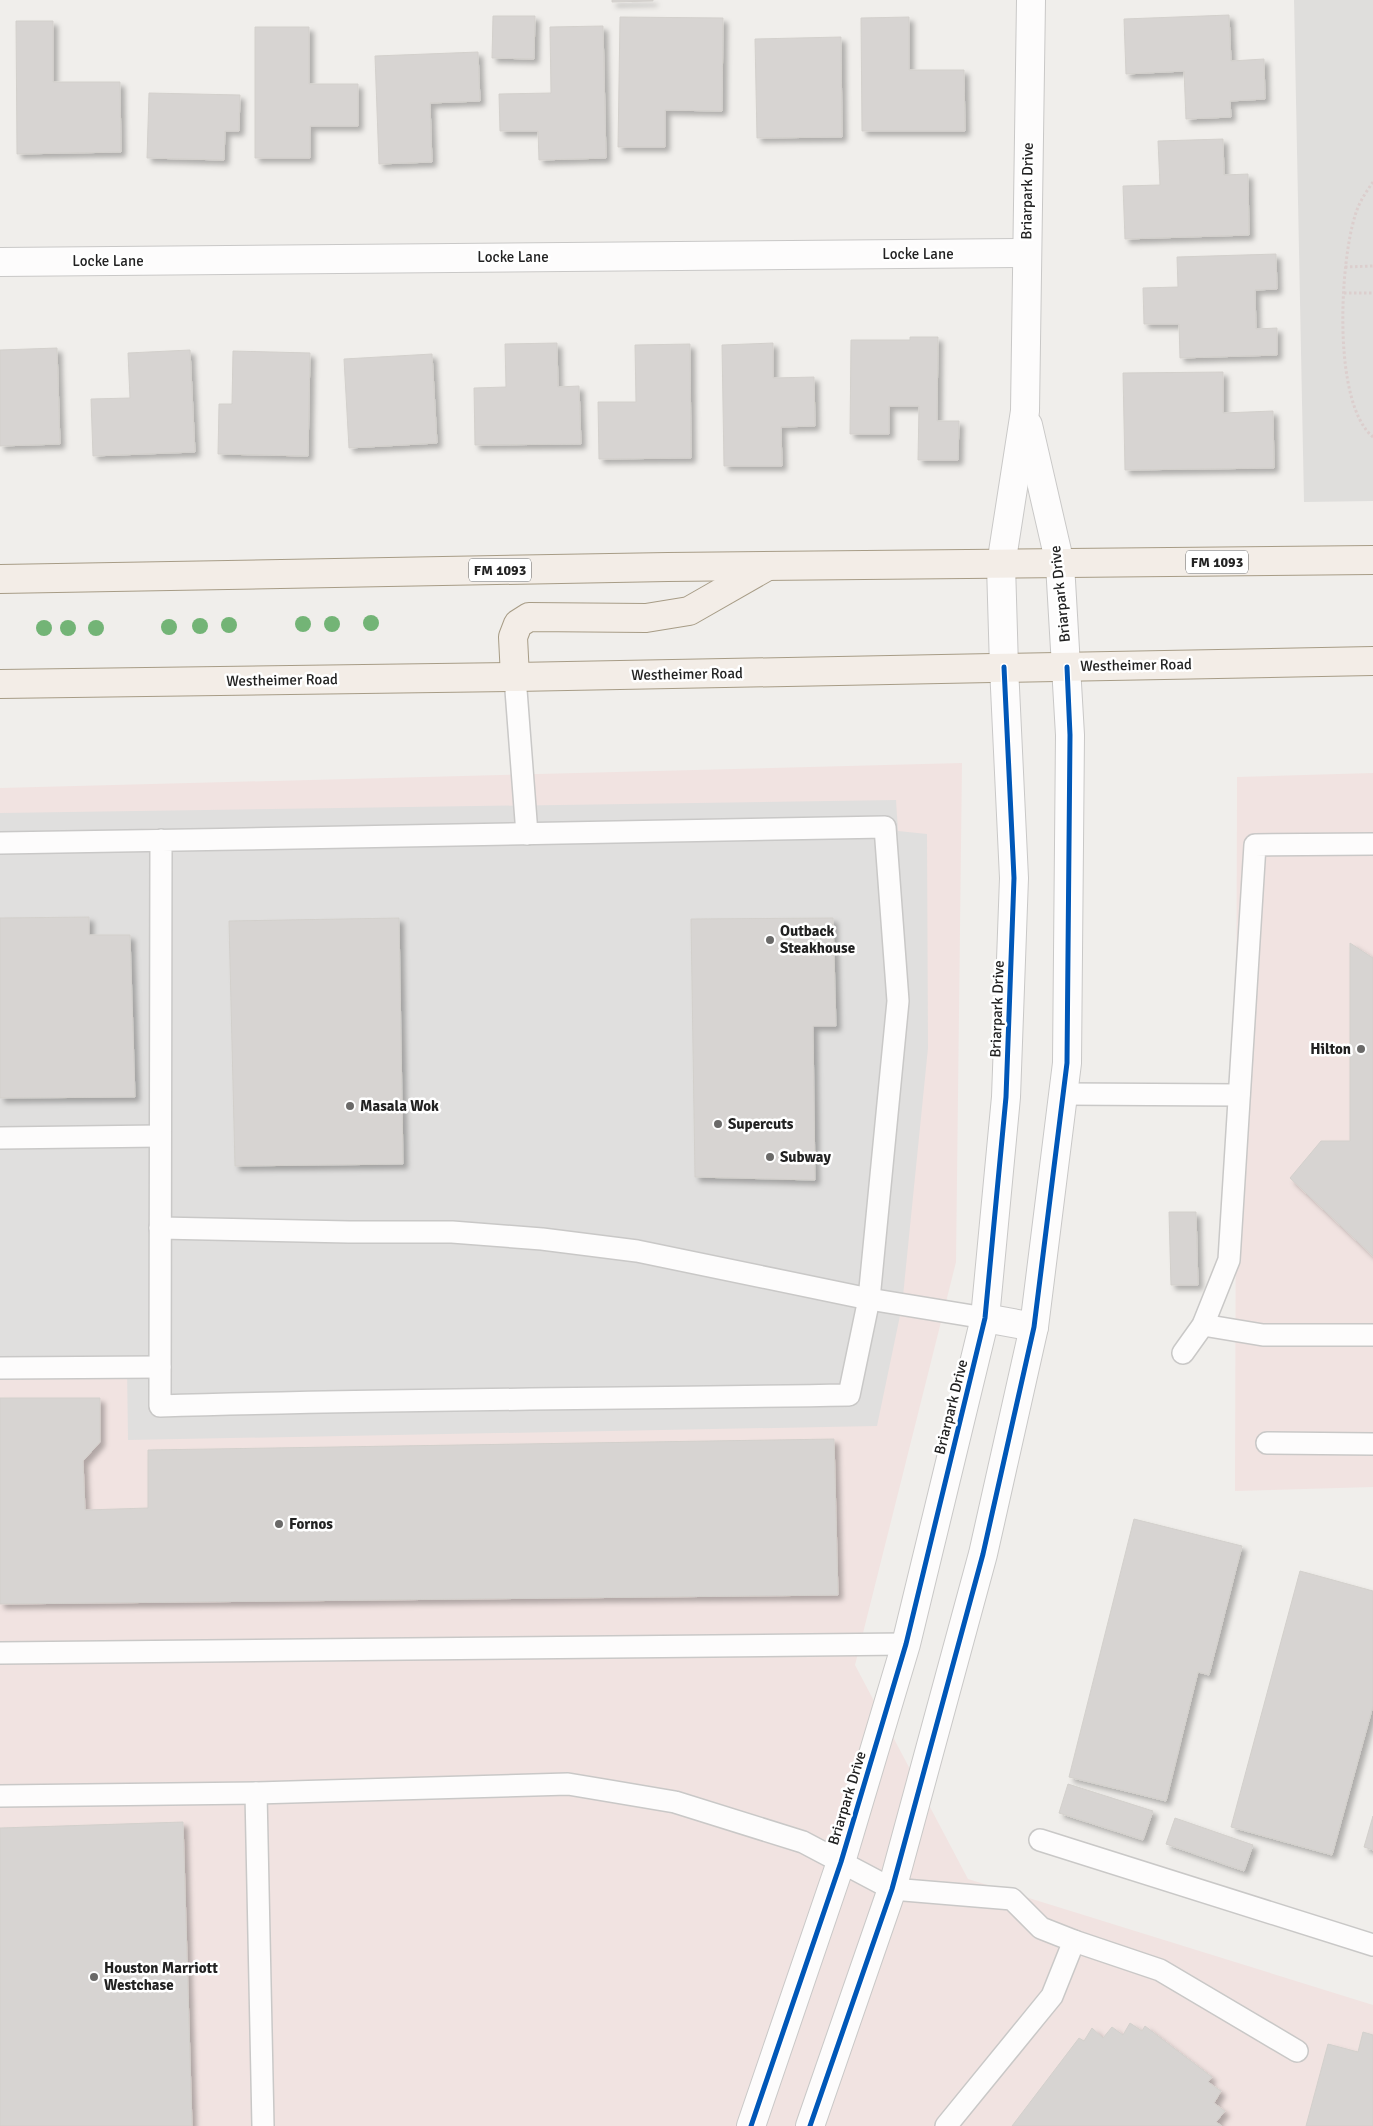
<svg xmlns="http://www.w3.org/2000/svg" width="1373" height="2126" viewBox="0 0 1373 2126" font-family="Signika,sans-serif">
  <defs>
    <filter id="shadow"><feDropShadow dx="4.5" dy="4.5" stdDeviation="2.5" flood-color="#0004"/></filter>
  </defs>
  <rect width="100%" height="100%" fill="#f0eeeb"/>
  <!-- residential -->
  <path fill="#dfdedc" d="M1294,0H1373V501L1304,502Z"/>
  <!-- commercial -->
  <g fill="#f1e3e1">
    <path d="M962,763L956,1262L855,1665L968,1879L1373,2005V2126H0V788Z"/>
    <path d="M1373,773V1487L1235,1491L1237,777Z"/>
  </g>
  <!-- parking -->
  <path fill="#e0dfde" d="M896,800L898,831L927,834L928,1048L902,1306L877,1426L128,1440L127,1367L0,1368V813Z"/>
  <!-- building -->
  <g fill="#d7d4d2" stroke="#d3d0cc" filter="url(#shadow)">
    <path d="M612,0H653V1L612,2Z"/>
    <path d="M1229,15L1231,61L1264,59L1265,99L1230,101L1231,117L1186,119L1184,71L1126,74L1124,19Z"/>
    <path d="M493,16H535L534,59L492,58Z"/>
    <path d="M620,17L723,18L722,111L665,110V147H618Z"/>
    <path d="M909,17V70H964L965,131H862L861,18Z"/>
    <path d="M16,21H53V82H120L121,152L17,154Z"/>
    <path d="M603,26L606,158L539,160L538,131H500L499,94L551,93L550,27Z"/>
    <path d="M255,27H309V84H358V126H310V158H255Z"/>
    <path d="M841,37L842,137L757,138L755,39Z"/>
    <path d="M478,52L480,101L430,103L432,162L379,164L375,56Z"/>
    <path d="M149,93L240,95L239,131H225L224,160L147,158Z"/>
    <path d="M1223,139L1224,175L1248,174L1249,235L1125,239L1123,186L1160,185L1158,141Z"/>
    <path d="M1276,254L1277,289L1255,290L1256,329L1277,328V355L1180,358L1179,324H1144L1143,288L1178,287L1177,257Z"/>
    <path d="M910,337H938L937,421H959L958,460H918L919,406H889V434H850L851,340H910Z"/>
    <path d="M557,343L558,387L579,386L581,444L475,445L474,388L506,387L505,344Z"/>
    <path d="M773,343V378L814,377L815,426L781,427L782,466H724L722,345Z"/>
    <path d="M690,344L691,458L599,459L598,402H636L635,345Z"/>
    <path d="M57,348L60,444L0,446V350Z"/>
    <path d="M190,350L195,452L93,456L91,399L130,398L128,353Z"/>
    <path d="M233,351L310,353L308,456L218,454L219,404H232Z"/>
    <path d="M432,354L437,443L349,448L344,359Z"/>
    <path d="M1223,372V413L1273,411L1274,468L1125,470L1123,373Z"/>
    <path d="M89,917V935H130L135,1097L0,1098V918Z"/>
    <path d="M399,918L403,1164L235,1166L229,921Z"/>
    <path d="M833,918L836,1026H813L815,1180L695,1177L691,919Z"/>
    <path d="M1350,943L1373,958V1256L1290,1178L1321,1141H1350Z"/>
    <path d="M1169,1212H1196L1198,1285H1171Z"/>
    <path d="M0,1398H100V1442L83,1461L85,1510L148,1508V1450L834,1439L838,1595L0,1604Z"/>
    <path d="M1134,1519L1242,1546L1209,1675L1198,1672L1166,1801L1069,1777Z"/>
    <path d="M1300,1571L1373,1591V1706L1332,1855L1231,1827Z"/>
    <path d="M1068,1784L1153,1811L1143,1840L1059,1813Z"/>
    <path d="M1373,1816V1850L1364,1847Z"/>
    <path d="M1175,1818L1253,1845L1244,1871L1166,1844Z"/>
    <path d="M183,1822L192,2126H0V1828Z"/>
    <path d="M1130,2023L1142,2031L1145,2026L1212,2077L1208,2082L1221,2091L1214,2103L1225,2111L1216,2122L1222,2126H1012L1079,2038L1084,2041L1092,2028L1103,2038L1112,2027L1123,2035Z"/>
    <path d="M1363,2032L1373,2035V2126H1306L1328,2044L1358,2052Z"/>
  </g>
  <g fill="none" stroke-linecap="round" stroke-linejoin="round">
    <!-- service casing -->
    <g stroke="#c9c8c7" stroke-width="24">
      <g id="service">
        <path d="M515,677L527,834"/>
        <path d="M0,843C295,838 590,834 885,827L898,1001L869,1299L849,1395C619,1399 389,1399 160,1406L161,840"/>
        <path d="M1064,1094L1239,1095"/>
        <path d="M0,1138L160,1136"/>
        <path d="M160,1228L349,1232H452L542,1239L637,1251L869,1299L985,1318"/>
        <path d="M1203,1325L1263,1335H1373"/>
        <path d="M1183,1353L1203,1325L1229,1260L1255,845L1373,844"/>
        <path d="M0,1368L160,1367"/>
        <path d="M1267,1443L1373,1444"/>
        <path d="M0,1653L906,1644"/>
        <path d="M256,1793L263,2126"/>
        <path d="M0,1796L256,1793L568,1784L675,1802L803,1842L892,1889L1012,1899L1041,1928L1074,1941L1052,1996L946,2126"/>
        <path d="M1040,1840L1373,1945"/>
        <path d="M1074,1941L1160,1970L1297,2051"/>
      </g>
    </g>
    <!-- minor casing -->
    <g stroke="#c9c8c7" stroke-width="30">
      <g id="minor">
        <path d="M0,262L1026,253"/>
        <path d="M1028,425L1060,564"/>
        <path d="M1001,565L1025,411L1031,0"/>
      </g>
    </g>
    <!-- tertiary casing -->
    <g stroke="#c9c8c7" stroke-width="30">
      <g id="tertiary">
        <path d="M985,1318L1034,1327"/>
        <path d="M751,2126L841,1862L906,1644L985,1318L1006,1097L1014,878L1004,667L1001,565"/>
        <path d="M810,2126L892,1889L983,1554L1034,1327L1067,1063L1070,735L1060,564"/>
      </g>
    </g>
    <!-- primary casing -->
    <g stroke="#a79c86" stroke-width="30">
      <g id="primary">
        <path d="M0,579L668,567L1373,560"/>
        <path d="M515,677L513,637L518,624L529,617L646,618L689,611L766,567"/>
        <path d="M0,684L515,677L1373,661"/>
      </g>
    </g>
    <!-- path -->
    <g stroke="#dccecd" stroke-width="3" stroke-dasharray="2.5 2.5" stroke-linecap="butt">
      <path d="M1373,182C1366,192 1358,204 1355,216C1340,263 1332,403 1373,437"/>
      <path d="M1345,267L1373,266"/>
      <path d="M1344,293H1373"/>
    </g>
    <!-- service -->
    <use href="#service" stroke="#fdfcfc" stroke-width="21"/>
    <!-- minor -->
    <use href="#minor" stroke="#fdfcfc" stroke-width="28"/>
    <!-- tertiary -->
    <use href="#tertiary" stroke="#fdfcfc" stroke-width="28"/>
    <!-- primary -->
    <use href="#primary" stroke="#f3ede7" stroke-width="28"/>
    <!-- cycleway casing -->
    <g stroke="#fff" stroke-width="8">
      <g id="cycleway">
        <path d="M751,2126L841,1862L906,1644L985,1318L1006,1097L1014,878L1004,667"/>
        <path d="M810,2126L892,1889L983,1554L1034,1327L1067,1063L1070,735L1067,667"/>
      </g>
    </g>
    <!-- cycleway -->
    <use href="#cycleway" stroke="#0057b8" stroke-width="5"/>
  </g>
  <!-- trees -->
  <g fill="#73b476">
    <circle cx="371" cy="623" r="8"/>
    <circle cx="303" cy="624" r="8"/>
    <circle cx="332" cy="624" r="8"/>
    <circle cx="229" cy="625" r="8"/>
    <circle cx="200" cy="626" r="8"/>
    <circle cx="169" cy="627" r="8"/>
    <circle cx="44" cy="628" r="8"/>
    <circle cx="68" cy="628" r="8"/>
    <circle cx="96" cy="628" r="8"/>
  </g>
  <!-- markers -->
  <g fill="#6a6968" stroke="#fff" stroke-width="2">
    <circle cx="770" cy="940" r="5"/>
    <circle cx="1361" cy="1049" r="5"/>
    <circle cx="350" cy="1106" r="5"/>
    <circle cx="718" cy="1124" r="5"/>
    <circle cx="770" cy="1157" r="5"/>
    <circle cx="279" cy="1524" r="5"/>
    <circle cx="94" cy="1977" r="5"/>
  </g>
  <g text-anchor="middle" stroke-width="5" stroke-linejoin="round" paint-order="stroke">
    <!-- shield labels -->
    <g fill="#fff" stroke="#646464" stroke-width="1">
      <rect x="1186" y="550.5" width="62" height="23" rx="4"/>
      <rect x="469" y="558.5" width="62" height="23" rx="4"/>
    </g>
    <g font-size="14" font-weight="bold" fill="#222">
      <text x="1217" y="567">FM 1093</text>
      <text x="500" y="575">FM 1093</text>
    </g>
    <!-- street labels -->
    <g font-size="15" fill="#222" stroke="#fff">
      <text transform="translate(1027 191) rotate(-89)" y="5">Briarpark Drive</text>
      <text x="918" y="259">Locke Lane</text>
      <text x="513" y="262">Locke Lane</text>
      <text x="108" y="266">Locke Lane</text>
      <text transform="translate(1060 594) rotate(-96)" y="5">Briarpark Drive</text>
      <text transform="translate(1136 665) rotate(-1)" y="5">Westheimer Road</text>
      <text transform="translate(687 674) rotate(-1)" y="5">Westheimer Road</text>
      <text transform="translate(282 680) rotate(-1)" y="5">Westheimer Road</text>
      <text transform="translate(997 1009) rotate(-88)" y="5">Briarpark Drive</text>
      <text transform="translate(951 1407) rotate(-76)" y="5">Briarpark Drive</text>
      <text transform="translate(847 1798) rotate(-73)" y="5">Briarpark Drive</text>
    </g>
    <!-- poi labels -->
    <g font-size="15" font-weight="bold" fill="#222" stroke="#fff" text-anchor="start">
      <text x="780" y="936">Outback<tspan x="780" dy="17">Steakhouse</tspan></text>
      <text x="1351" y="1054" text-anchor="end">Hilton</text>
      <text x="360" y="1111">Masala Wok</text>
      <text x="728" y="1129">Supercuts</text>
      <text x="780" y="1162">Subway</text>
      <text x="289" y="1529">Fornos</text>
      <text x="104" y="1973">Houston Marriott<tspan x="104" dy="17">Westchase</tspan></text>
    </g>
  </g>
</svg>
